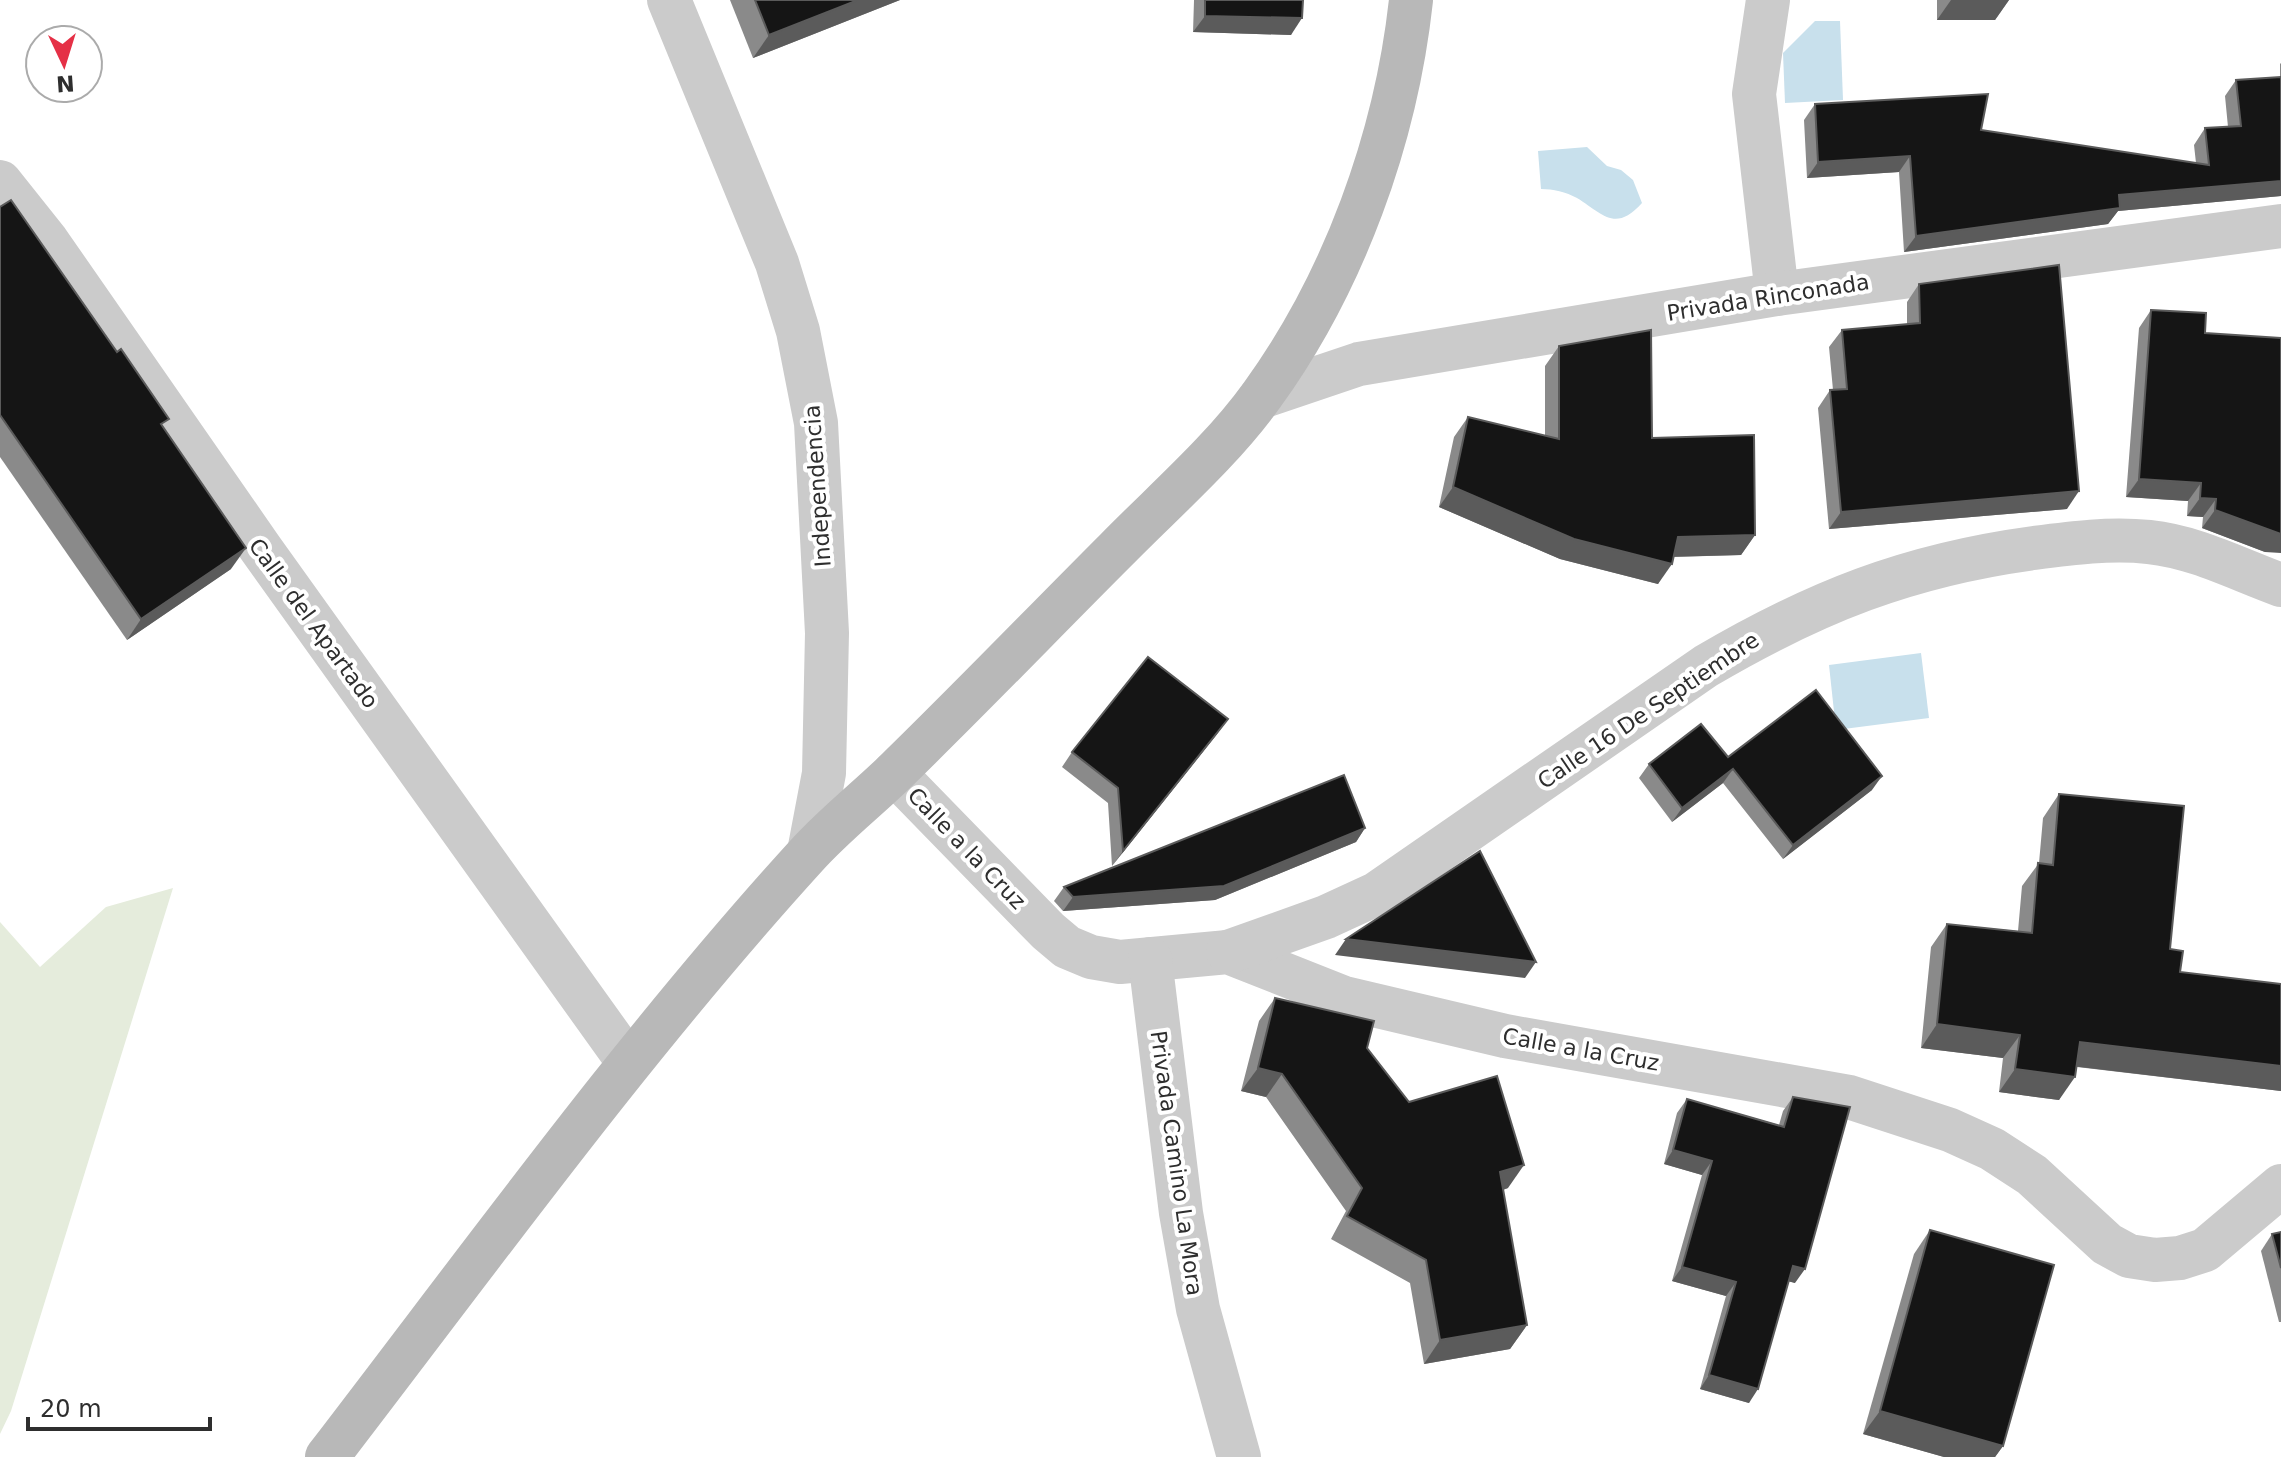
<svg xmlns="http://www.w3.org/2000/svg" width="2281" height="1457" viewBox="0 0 2281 1457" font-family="'DejaVu Sans',sans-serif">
  <rect width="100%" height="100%" fill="#fff"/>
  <!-- green -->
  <path fill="#e5ecdc" d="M173,888L11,1411L0,1434V922L40,967L106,907Z"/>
  <!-- water -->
  <g fill="#c8e0ec">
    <path d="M1815,21H1840L1843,100L1785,103L1783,53Z"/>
    <path d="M1587,147L1607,166L1621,170L1633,180L1642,203C1615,233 1603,214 1577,198C1566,192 1553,189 1541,189L1538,151Z"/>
    <path d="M1921,653L1929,718L1836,730L1829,665Z"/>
  </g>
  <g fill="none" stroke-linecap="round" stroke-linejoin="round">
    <!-- street -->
    <g stroke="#cbcbcb" stroke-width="44">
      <path d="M669,0L777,263L798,331L816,423L827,633L824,773L809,852"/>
      <path d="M1768,0L1754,94L1777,294"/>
      <path d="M0,182L47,241L261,549L629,1063"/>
      <path d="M1261,397L1359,364L1777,294L2281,226"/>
      <path d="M894,773L1048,931L1067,947L1091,957L1120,962L1228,952L1344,998L1505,1036L1849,1097L1950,1130L1992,1149L2032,1175L2107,1244L2129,1256L2155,1260L2180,1258L2205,1250L2281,1186"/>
      <path d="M1228,952L1326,917L1376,894L1706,666C1815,602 1908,565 2034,548C2072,543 2110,538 2149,542C2196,547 2237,569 2281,585"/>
      <path d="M1150,959L1181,1213L1198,1309L1239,1457"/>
    </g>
    <!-- secondary -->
    <path stroke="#b8b8b8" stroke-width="44" d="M327,1457C483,1254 634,1045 806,856C833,826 865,801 894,773C969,700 1042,624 1116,550C1165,500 1221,452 1262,395C1344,282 1396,138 1411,0"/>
  </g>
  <!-- wall -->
  <g fill="#8a8a8a">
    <path d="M730,0H900L753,58Z"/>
    <path d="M1194,0H1303L1291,35L1193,32Z"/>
    <path d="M1937,0H2009L1995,20H1937Z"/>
    <path d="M2281,63V196L2118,211L2108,224L1904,252L1899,172L1807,178L1804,120L1815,104L2196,163L2194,145L2205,128L2228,127L2225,96L2236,80L2280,77V64Z"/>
    <path d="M0,207L163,427L231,569L127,640L0,457Z"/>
    <path d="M1919,284L2067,509L1829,529L1818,408L1830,390H1833L1829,347L1842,330L1907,324V302Z"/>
    <path d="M2151,310L2205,333L2265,552L2202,528L2203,517L2187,516L2188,501L2126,497L2139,328Z"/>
    <path d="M1559,346L1652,438L1755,535L1741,555L1673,557L1658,584L1560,559L1439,507L1454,437L1468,417L1545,436V366Z"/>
    <path d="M1217,734L1112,866L1108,803L1062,767L1072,752Z"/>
    <path d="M1728,757L1872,790L1783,859L1723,783L1672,822L1639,778L1649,764Z"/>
    <path d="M2059,794L2170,949L2180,972L2281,984V1091L2077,1067L2059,1100L1999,1092L2003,1058L1921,1048L1931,947L1947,924L2018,931L2022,886L2039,863L2043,818Z"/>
    <path d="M1365,828L1356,842L1215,900L1063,911L1054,901L1064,887Z"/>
    <path d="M1275,998L1367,1048L1409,1102L1508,1188L1503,1190L1527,1325L1510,1349L1424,1364L1410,1283L1331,1239L1346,1211L1266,1097L1241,1091L1259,1021Z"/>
    <path d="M1793,1097L1795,1283L1789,1281L1749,1403L1700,1389L1726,1296L1672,1281L1702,1175L1664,1164L1677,1113L1687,1099L1779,1125L1783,1111Z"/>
    <path d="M1930,1230L2003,1446L1995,1457H1944L1863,1434L1914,1254Z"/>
    <path d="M2281,1232V1322H2279L2261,1251L2272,1234Z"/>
  </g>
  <!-- shaded-wall -->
  <g fill="#5b5b5b">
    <path d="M858,0H900L753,58L769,35Z"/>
    <path d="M1951,0H2009L1995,20H1937Z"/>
    <path d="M1205,16L1302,18L1291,35L1193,32Z"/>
    <path d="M1910,156L1899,172L1807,178L1818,162Z"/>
    <path d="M2281,181V196L2118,211L2108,224L1904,252L1916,236L2119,195Z"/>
    <path d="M2139,479L2201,483L2188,501L2126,497Z"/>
    <path d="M1453,487L1672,564L1658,584L1560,559L1439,507Z"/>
    <path d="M2079,491L2067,509L1829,529L1841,512Z"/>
    <path d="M2200,498L2216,499L2203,517L2187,516Z"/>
    <path d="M2215,510L2281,534V553L2265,552L2202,528Z"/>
    <path d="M1755,535L1741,555L1664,557L1678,537Z"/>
    <path d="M246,548L231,569L127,640L141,619Z"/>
    <path d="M1228,719L1217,734L1112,866L1123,851Z"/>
    <path d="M1733,769L1723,783L1672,822L1682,808Z"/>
    <path d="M1882,776L1872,790L1783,859L1793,845Z"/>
    <path d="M1365,828L1356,842L1215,900L1063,911L1073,897Z"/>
    <path d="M1346,939L1536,962L1525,978L1335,955Z"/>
    <path d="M1937,1024L2020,1035L2003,1058L1921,1048Z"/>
    <path d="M2080,1042L2281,1066V1091L2063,1065Z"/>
    <path d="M1258,1068L1282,1074L1266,1097L1241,1091Z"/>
    <path d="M2015,1069L2075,1077L2059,1100L1999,1092Z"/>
    <path d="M1673,1150L1712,1161L1702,1175L1664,1164Z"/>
    <path d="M1524,1165L1508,1188L1484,1196L1500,1172Z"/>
    <path d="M1793,1266L1805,1269L1795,1283L1783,1280Z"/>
    <path d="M1682,1267L1736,1282L1726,1296L1672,1281Z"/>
    <path d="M1527,1325L1510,1349L1424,1364L1440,1340Z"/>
    <path d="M1709,1375L1758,1389L1749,1403L1700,1389Z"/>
    <path d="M1880,1411L2003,1446L1995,1457H1944L1863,1434Z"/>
  </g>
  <!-- building -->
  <g fill="#151515" stroke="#5b5b5b" stroke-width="2">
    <path d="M755,0H858L769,35Z"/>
    <path d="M1205,0H1303L1302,18L1205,16Z"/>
    <path d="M2281,77V181L2119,195L2120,208L1916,236L1910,156L1818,162L1815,104L1988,94L1981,130L2209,165L2205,128L2241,126L2236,80Z"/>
    <path d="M11,200L117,352L121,349L169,419L161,424L246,548L141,619L0,415V207Z"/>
    <path d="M2059,265L2079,491L1841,512L1830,390L1847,389L1842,330L1920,323L1919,284Z"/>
    <path d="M2151,310L2206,313L2205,333L2281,338V534L2215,510L2216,499L2200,498L2201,483L2139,479Z"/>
    <path d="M1651,330L1652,438L1754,435L1755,535L1678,537L1672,564L1574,539L1453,487L1468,417L1559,439V346Z"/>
    <path d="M1148,657L1228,719L1123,851L1118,788L1072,752Z"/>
    <path d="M1816,690L1882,776L1793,845L1733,769L1682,808L1649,764L1701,724L1728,757Z"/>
    <path d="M1344,775L1365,828L1224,886L1073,897L1064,887Z"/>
    <path d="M2059,794L2184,806L2170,949L2183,951L2180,972L2281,984V1066L2080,1042L2075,1077L2015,1069L2020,1035L1937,1024L1947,924L2032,933L2038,863L2053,865Z"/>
    <path d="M1480,851L1536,962L1346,939Z"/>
    <path d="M1275,998L1374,1021L1367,1048L1409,1102L1497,1076L1524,1165L1500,1172L1527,1325L1440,1340L1426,1260L1347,1216L1362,1188L1282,1074L1258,1068Z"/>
    <path d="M1793,1097L1850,1107L1805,1269L1793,1266L1758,1389L1709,1375L1736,1282L1682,1267L1712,1161L1673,1150L1687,1099L1784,1127Z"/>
    <path d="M1930,1230L2054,1265L2003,1446L1880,1411Z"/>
    <path d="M2281,1232V1268L2272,1234Z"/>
  </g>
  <g text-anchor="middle" stroke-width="8" stroke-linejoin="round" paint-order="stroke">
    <!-- street labels -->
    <g font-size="22" fill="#2e2e2e" stroke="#fff">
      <text transform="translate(1768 297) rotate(-9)" y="8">Privada Rinconada</text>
      <text transform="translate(817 486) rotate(-94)" y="8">Independencia</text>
      <text transform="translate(314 623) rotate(54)" y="8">Calle del Apartado</text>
      <text transform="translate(1648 710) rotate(-34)" y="8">Calle 16 De Septiembre</text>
      <text transform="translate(967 848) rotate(46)" y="8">Calle a la Cruz</text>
      <text transform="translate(1581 1049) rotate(10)" y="8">Calle a la Cruz</text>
      <text transform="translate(1177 1163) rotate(82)" y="8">Privada Camino La Mora</text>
    </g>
  </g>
  <!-- north arrow -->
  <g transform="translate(64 64) rotate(176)"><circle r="38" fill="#ffffff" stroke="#ababab" stroke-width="2"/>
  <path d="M0-6L14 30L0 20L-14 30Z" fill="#e53046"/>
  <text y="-12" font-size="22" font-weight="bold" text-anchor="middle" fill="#2e2e2e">N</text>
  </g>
  <!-- scale -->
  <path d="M28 1417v12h182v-12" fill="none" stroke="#2e2e2e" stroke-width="4"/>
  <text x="40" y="1417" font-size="24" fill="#2e2e2e" stroke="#ffffff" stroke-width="6" paint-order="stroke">20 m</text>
</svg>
